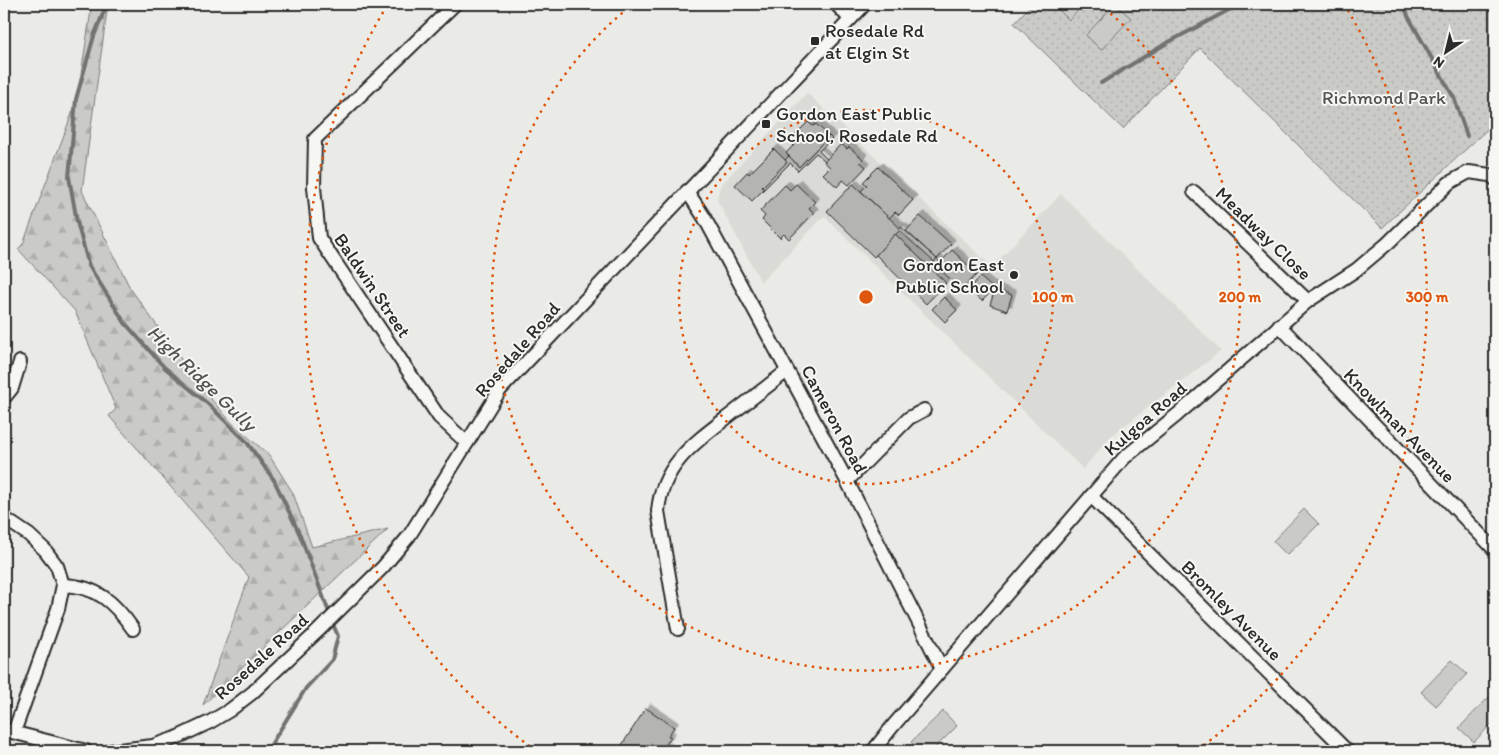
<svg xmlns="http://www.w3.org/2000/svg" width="1499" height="755" viewBox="0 0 1499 755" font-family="Itim,sans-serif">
  <defs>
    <pattern id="grass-dots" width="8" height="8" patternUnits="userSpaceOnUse" patternTransform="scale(1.25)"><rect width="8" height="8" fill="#cacac7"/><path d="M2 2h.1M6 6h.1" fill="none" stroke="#aeaeab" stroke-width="1.8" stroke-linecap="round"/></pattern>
    <pattern id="forest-firs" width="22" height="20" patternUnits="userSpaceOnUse" patternTransform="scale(1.25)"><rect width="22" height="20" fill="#cacac7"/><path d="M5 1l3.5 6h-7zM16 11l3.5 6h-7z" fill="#aeaeab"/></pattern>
    <filter id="shadow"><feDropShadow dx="4.5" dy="-4.5" stdDeviation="0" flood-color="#0004"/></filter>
  </defs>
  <rect width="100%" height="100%" fill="#eaeae6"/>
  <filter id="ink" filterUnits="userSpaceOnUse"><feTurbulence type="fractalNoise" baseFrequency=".02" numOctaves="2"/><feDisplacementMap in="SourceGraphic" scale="10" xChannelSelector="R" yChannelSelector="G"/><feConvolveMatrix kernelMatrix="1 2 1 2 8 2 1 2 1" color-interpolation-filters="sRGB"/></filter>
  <g filter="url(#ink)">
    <!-- built -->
    <path fill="#dadad6" d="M807,93L992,267L1061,194L1221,351L1111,436L1083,469L824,216L761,282L717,200L720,186Z"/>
    <!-- grass -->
    <path fill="url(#grass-dots)" stroke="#7a7a79" d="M1032,4H1495V122L1382,228L1200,48L1123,129L1014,23Z"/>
    <!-- forest -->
    <path fill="url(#forest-firs)" stroke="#7a7a79" d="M92,4H108L82,191L130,288L203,390L233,424L269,455L293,493L312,547L388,529L203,705L249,577L109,416L116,409L75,311L18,249L23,244L77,100Z"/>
    <!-- pitch -->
    <g fill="#cacac7" stroke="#7a7a79">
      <path d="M1055,4H1084L1069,20L1054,5Z"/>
      <path d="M1115,4L1131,18L1101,50L1086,35Z"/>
      <path d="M1304,509L1319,524L1287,555L1273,541Z"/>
      <path d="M1452,660L1467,674L1436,706L1421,692Z"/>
      <path d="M1490,696L1495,701V720L1474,742L1459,728Z"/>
      <path d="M943,711L957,726L932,751H920L911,742Z"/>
    </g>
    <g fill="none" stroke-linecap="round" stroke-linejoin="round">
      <!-- stream -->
      <g stroke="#727270" stroke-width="4">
        <path d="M107,4L94,36L76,99L69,177L77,222L89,266L125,323L164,367L208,404L246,441L274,480L300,535L330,615"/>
        <path d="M1404,4L1408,16L1454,98L1467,136"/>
        <path d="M1101,83L1167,43L1240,4"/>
        <path d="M267,751L306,688L332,660L338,636L332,622"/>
      </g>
    </g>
    <!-- building -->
    <g fill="#b4b4b1" stroke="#2b2b2b" filter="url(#shadow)">
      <path d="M808,122L813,126L816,124L829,136L799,167L786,153L798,141L794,136Z"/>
      <path d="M829,136L832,139L819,151L827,159L825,161L816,153L798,171L790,163L764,189L762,187L787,162L785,160L789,156L799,167Z"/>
      <path d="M841,144L847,149L849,147L863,159L860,162L866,167L849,185L843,180L837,187L823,174L830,167L824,162Z"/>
      <path d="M774,149L787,162L762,187L764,189L752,201L735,185L747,172L749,174Z"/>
      <path d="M878,167L913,200L899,215L895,212L889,218L861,191L867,185L863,182Z"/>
      <path d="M796,184L815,202L809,208L814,213L789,239L784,234L780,238L762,220L765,216L760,211L785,185L790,190Z"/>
      <path d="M853,184L901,229L874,257L827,211Z"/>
      <path d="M920,216L951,244L937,259L906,231Z"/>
      <path d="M901,227L937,259L934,262L899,230Z"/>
      <path d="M895,234L946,283L926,304L876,255Z"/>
      <path d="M952,250L977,274L962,290L933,263L937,259L940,263Z"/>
      <path d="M980,277L994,289L982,301L969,289Z"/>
      <path d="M995,289L1012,295L1007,311L990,305Z"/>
      <path d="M944,297L957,310L945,322L932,309Z"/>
      <path d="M646,708L674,727L668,736L671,737L664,747L667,748L665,751H618Z"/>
    </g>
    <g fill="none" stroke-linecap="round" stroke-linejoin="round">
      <!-- minor casing -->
      <g stroke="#2b2b2b" stroke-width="16">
        <g id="minor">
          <path d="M455,4L315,139L314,187L319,238L439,417L467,443"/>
          <path d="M836,4L850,19"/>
          <path d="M687,191L704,217L847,481L942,669"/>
          <path d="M1194,192L1308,301"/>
          <path d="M1279,325L1495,550"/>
          <path d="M4,398L12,388L20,362"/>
          <path d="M847,481L909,418L924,410"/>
          <path d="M1091,496L1347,751"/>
          <path d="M4,518L29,535L45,550L57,566L63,585L58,609L14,732"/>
          <path d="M63,585C97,586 114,602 133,629"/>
          <path d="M678,629L658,511C662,465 695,442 729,416C748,401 768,386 787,371"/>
          <path d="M4,730L86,751"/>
          <path d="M110,751L153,746L176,738L210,722L230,710L252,693L318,631L383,567L409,536L500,390L865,4"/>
          <path d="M873,751L892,727L1124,458L1177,415L1308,301L1356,270L1388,243L1449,183L1469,172L1490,175L1495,179"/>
        </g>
      </g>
      <!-- minor -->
      <use href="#minor" stroke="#f6f6f2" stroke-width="12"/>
    </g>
  </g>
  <!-- distance rings -->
  <g fill="none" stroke="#df570e" stroke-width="2.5" stroke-dasharray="2.5 5">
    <circle cx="866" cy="297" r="187"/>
    <path d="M1099 4A374 374 0 1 1 633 4"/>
    <path d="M536 751A561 561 0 0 1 388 4M1344 4A561 561 0 0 1 1196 751"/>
  </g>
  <!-- markers -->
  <g fill="#2b2b2b" stroke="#f6f6f2" stroke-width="2">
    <rect x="810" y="36" width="10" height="10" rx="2.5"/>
    <rect x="761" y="119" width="10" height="10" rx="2.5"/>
    <circle cx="1014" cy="275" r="5"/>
  </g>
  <g text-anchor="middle" stroke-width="4" stroke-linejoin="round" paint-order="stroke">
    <!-- poi labels -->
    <g font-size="19" fill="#2b2b2b" stroke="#f6f6f2" text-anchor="start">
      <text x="825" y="37">Rosedale Rd<tspan x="825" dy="22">at Elgin St</tspan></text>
      <text x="776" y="120">Gordon East Public<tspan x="776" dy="22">School, Rosedale Rd</tspan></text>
      <text x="1004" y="271" text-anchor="end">Gordon East<tspan x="1004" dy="22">Public School</tspan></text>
    </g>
    <!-- park labels -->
    <g font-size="19" fill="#535352" stroke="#f6f6f2">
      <text x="1384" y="104">Richmond Park</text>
    </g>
    <!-- street labels -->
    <g font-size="19" fill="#2b2b2b" stroke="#f6f6f2">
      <text transform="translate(1264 233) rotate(44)" y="7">Meadway Close</text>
      <text transform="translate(373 285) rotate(56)" y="7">Baldwin Street</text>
      <text transform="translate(517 349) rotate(-49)" y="7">Rosedale Road</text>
      <text transform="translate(1145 418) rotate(-41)" y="7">Kulgoa Road</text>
      <text transform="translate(835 419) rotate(62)" y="7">Cameron Road</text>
      <text transform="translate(1400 425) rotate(46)" y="7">Knowlman Avenue</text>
      <text transform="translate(1232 610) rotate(45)" y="7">Bromley Avenue</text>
      <text transform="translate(261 656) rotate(-42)" y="7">Rosedale Road</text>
    </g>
    <!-- water labels -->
    <g font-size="20" font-style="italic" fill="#545453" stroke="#f6f6f2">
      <text transform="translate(202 378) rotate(44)" y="7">High Ridge Gully</text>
    </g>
  </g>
  <circle cx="866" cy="297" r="8" fill="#df570e" stroke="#f6f6f2" stroke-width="2.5"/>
  <g font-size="15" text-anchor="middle" font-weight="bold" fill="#df570e" stroke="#f6f6f2" stroke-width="4" stroke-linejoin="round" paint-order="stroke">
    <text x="1053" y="302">100 m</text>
    <text x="1240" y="302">200 m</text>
    <text x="1427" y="302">300 m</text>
  </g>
  <!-- margin -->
  <rect width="1499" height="755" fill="none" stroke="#f6f6f2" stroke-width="20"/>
  <rect x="10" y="10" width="1479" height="735" fill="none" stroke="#2b2b2b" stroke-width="2" filter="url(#ink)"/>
  <!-- north arrow -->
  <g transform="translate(1446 52) rotate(215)" stroke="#f6f6f2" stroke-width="4" paint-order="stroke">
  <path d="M0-4L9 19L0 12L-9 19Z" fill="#2b2b2b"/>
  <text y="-8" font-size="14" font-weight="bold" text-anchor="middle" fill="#2b2b2b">N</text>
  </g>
</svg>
